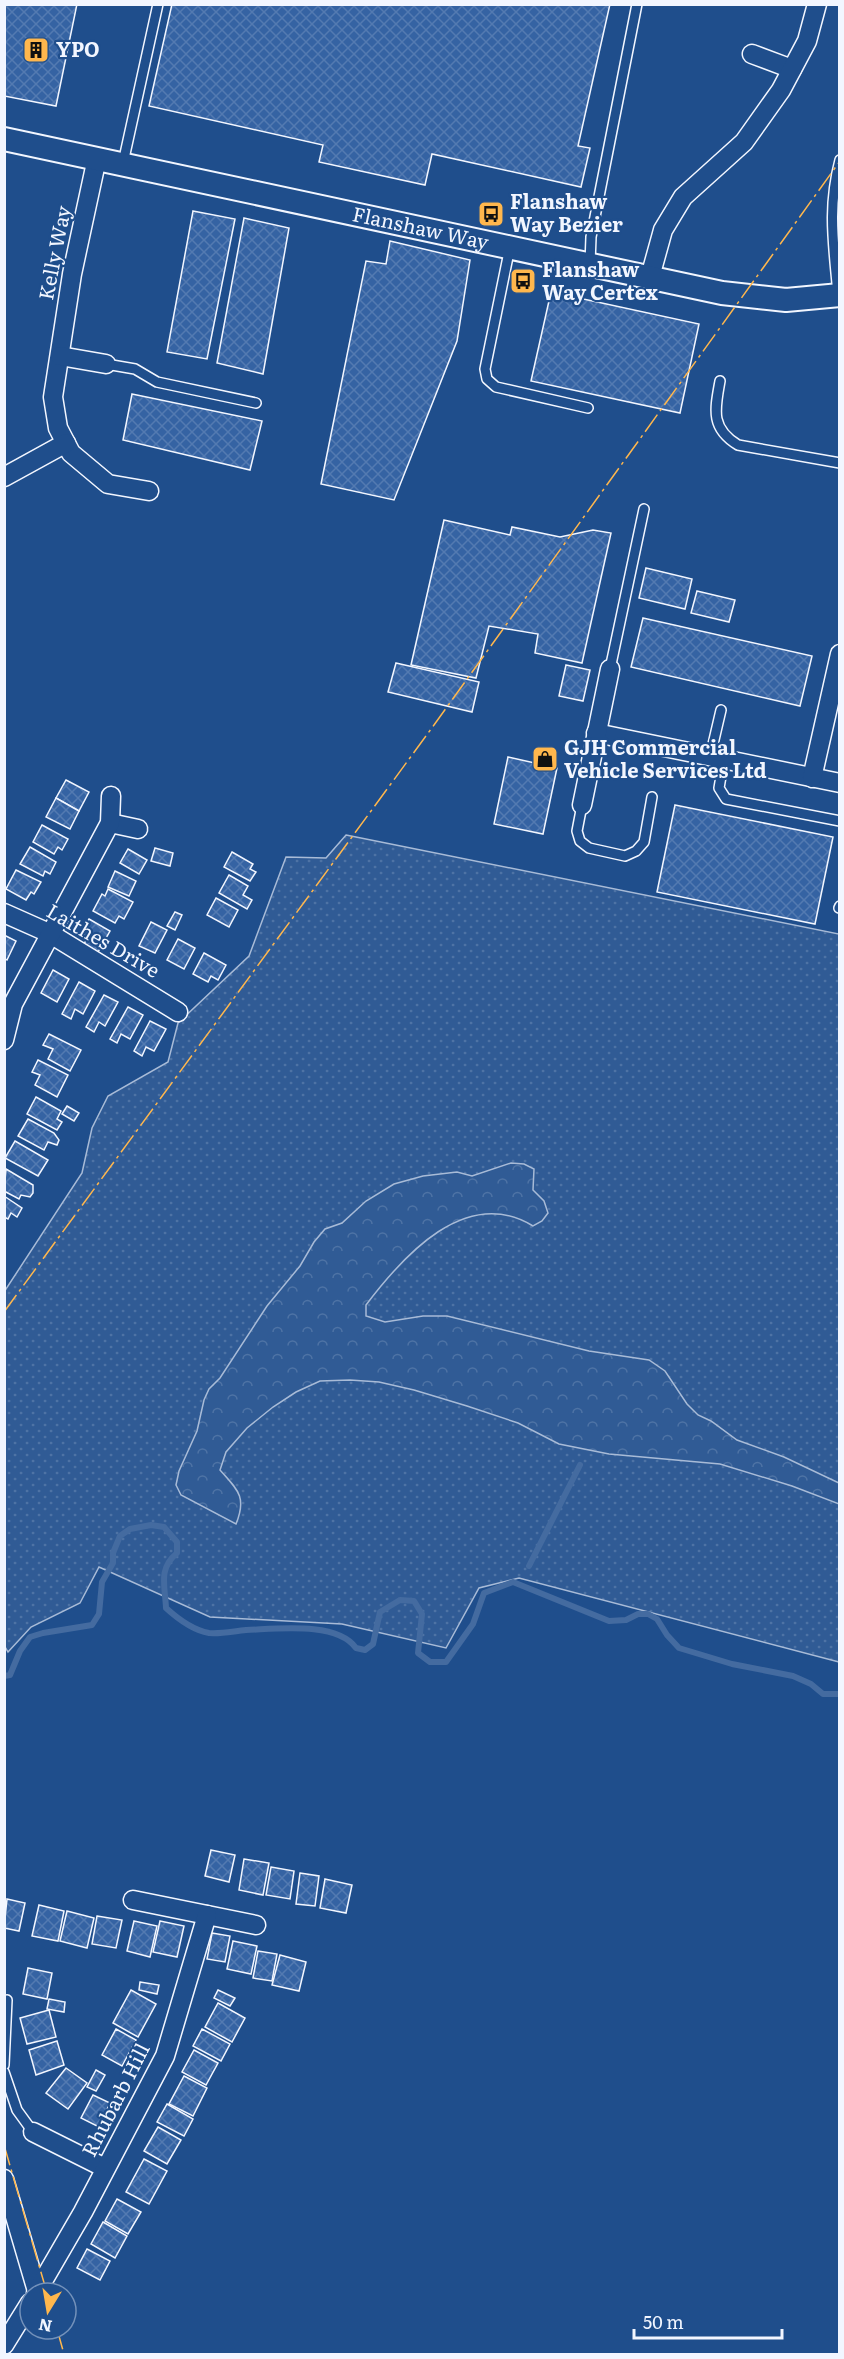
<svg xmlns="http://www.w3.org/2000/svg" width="844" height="2359" viewBox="0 0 844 2359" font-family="Literata,serif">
  <defs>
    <pattern id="green-dots" width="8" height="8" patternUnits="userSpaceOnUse" patternTransform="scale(1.5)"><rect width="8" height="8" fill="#305b95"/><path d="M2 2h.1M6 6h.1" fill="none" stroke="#4e73a5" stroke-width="1.8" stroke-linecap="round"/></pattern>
    <pattern id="forest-crowns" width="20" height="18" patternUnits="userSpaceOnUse" patternTransform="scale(1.5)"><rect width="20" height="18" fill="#305b95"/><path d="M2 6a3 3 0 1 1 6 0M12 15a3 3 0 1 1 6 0" fill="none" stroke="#4e73a5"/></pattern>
    <pattern id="building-cross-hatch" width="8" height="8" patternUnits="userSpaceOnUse" patternTransform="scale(1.5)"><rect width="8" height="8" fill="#3563a3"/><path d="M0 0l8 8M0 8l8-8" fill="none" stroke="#537ab1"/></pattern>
  </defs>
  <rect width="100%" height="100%" fill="#1f4e8c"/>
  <!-- green -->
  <path fill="url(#green-dots)" stroke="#a8bbd7" stroke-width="1.5" d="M346,835L839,934V1662L519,1578L479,1588L446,1648L342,1624L210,1617L99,1567L80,1603L31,1627L8,1652L4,1645V1292L82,1173L92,1128L108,1096L168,1062L178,1023L249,956L286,857L326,858Z"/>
  <!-- forest -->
  <path fill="url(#forest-crowns)" stroke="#a8bbd7" stroke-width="1.5" d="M511,1163L524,1164L534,1169L533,1190L544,1201L548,1213L542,1221L533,1226C466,1185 403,1256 366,1305V1316L385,1322L423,1316H447L589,1351L649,1360L665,1371L687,1404L698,1415L711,1421L737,1440L784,1457L839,1483V1504L792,1486L720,1464L609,1454L559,1444L518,1423L467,1406L414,1390L379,1382L350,1380L320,1381L296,1392L273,1407L247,1428L226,1452L220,1470C238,1490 247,1497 236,1524L181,1495L176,1485L179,1471L197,1431L204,1400L209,1389L220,1378L267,1306L300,1266L314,1242L325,1229L342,1223L366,1201L394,1184L423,1176L457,1172L472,1176Z"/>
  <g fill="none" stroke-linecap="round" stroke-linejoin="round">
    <!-- stream -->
    <g stroke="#446ba0" stroke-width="6">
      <path d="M529,1566L580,1465"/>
      <path d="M4,1676L10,1675L20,1651L30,1637L43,1633L92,1625L99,1614L102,1582L113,1563V1553L120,1536L130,1529L151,1525L164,1527L177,1542V1553C158,1569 165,1585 166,1608C178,1619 192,1630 209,1633C222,1634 234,1631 246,1630C276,1629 337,1621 356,1648L365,1650L373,1644L380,1612L400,1600L414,1601L422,1614L418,1653L430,1662H446L473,1624L484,1593L513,1582L609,1621L626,1620L638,1614H648L657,1619L667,1635L679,1648L732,1664L793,1676L811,1684L823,1694H840"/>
    </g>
  </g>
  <!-- building -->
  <g fill="url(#building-cross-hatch)" stroke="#f2f6ff" stroke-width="1.5">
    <path d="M4,4H77L56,106L4,96Z"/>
    <path d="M172,4H610L578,146L590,148L581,187L432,154L425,185L319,162L323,145L149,106Z"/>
    <path d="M193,211L235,219L207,359L167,352Z"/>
    <path d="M244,218L289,228L263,374L217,363Z"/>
    <path d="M390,241L470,260L457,341L394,500L321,484L366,261L386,264Z"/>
    <path d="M551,292L699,324L680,413L531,381Z"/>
    <path d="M132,394L262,421L250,470L123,440Z"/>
    <path d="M444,520L510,535L512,527L560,537L593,530L611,533L582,663L535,653L538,634L489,626L476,678L411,665Z"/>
    <path d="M646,568L692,579L685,609L639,598Z"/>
    <path d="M697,591L735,600L729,622L691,613Z"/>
    <path d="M643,618L812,656L800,706L631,667Z"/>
    <path d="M396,663L479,682L472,712L388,692Z"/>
    <path d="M566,665L590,670L583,701L559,696Z"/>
    <path d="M508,757L557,768L543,834L494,824Z"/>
    <path d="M66,780L89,792L79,811L56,798Z"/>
    <path d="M56,798L79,811L70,829L46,817Z"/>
    <path d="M675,805L833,837L815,924L657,892Z"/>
    <path d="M42,825L68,839L62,850L58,847L54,854L33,842Z"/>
    <path d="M30,847L56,862L50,874L45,871L43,876L20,864Z"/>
    <path d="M155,848L173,853L170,866L151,861Z"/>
    <path d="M128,849L147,860L139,874L120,863Z"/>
    <path d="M232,852L253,864L250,869L256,872L250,881L224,867Z"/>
    <path d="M16,870L41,882L34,894L31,892L26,900L6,889Z"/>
    <path d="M115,871L136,881L129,896L108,887Z"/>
    <path d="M229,875L248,886L243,895L252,900L247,909L219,893Z"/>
    <path d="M108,889L133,902L124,919L119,916L115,923L93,911L102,894L105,896Z"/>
    <path d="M216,898L238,910L229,927L207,915Z"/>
    <path d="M175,912L182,915L175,930L167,926Z"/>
    <path d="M89,919L110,931L98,952L84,944L88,937L81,933Z"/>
    <path d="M151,922L167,930L155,953L139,946Z"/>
    <path d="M4,935L16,941L7,960L4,958Z"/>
    <path d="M178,939L195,948L184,969L167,960Z"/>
    <path d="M204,953L226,965L218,980L211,976L208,982L193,974Z"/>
    <path d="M53,970L69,979L57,1002L41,993Z"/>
    <path d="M79,982L95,991L83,1014L75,1009L71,1019L62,1014Z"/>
    <path d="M104,995L118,1002L105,1026L99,1022L94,1032L86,1027Z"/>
    <path d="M128,1007L143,1015L130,1039L121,1034L117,1043L110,1039Z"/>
    <path d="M150,1021L166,1029L154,1051L146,1047L142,1056L134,1051Z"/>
    <path d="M49,1034L81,1050L70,1071L48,1059L53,1049L43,1045Z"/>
    <path d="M38,1060L68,1075L57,1097L35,1085L40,1075L32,1072Z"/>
    <path d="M36,1097L61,1111L57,1119L62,1122L57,1130L27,1114Z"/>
    <path d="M67,1106L79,1113L74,1121L62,1114Z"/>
    <path d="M28,1119L54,1133L59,1140L57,1145L48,1142L44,1150L18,1136Z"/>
    <path d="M15,1141L48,1160L38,1176L5,1158Z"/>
    <path d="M6,1169L33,1185V1193L30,1197L21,1195L19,1199L4,1191Z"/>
    <path d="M4,1196L22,1208L17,1217L11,1213L8,1219L4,1217Z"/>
    <path d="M211,1850L235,1855L229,1882L205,1876Z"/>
    <path d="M244,1859L269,1863L263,1895L239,1890Z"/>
    <path d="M271,1867L294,1871L290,1899L266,1895Z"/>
    <path d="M300,1873L319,1876L315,1906L296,1904Z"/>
    <path d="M325,1879L352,1885L346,1913L320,1908Z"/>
    <path d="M7,1899L25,1903L19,1931L4,1928Z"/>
    <path d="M39,1905L64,1911L58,1941L32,1936Z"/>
    <path d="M67,1911L94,1918L87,1948L60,1941Z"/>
    <path d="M97,1916L122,1920L116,1948L92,1944Z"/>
    <path d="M134,1921L157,1926L150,1957L127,1951Z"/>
    <path d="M160,1921L184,1926L177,1957L153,1952Z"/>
    <path d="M212,1933L230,1936L225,1962L207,1959Z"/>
    <path d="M233,1941L257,1946L251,1974L227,1969Z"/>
    <path d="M258,1951L277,1954L272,1981L253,1978Z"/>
    <path d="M280,1955L306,1962L299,1991L272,1985Z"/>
    <path d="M28,1968L52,1973L47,1999L23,1994Z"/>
    <path d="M140,1982L159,1985L157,1994L139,1990Z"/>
    <path d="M131,1990L156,2004L138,2037L113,2023Z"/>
    <path d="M218,1990L235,1998L230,2006L214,1998Z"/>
    <path d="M49,1999L65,2002L64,2012L47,2009Z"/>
    <path d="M218,2003L245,2018L232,2042L205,2027Z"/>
    <path d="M49,2010L56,2037L27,2044L20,2018Z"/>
    <path d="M116,2029L136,2040L122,2066L102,2055Z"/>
    <path d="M202,2029L230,2044L221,2061L193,2046Z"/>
    <path d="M57,2041L64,2065L36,2075L29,2050Z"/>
    <path d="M194,2050L218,2063L206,2085L182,2072Z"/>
    <path d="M66,2068L87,2083L68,2109L46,2093Z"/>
    <path d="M96,2070L105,2075L96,2091L87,2087Z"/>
    <path d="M184,2076L207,2088L193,2116L169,2104Z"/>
    <path d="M93,2095L110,2103L99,2127L81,2118Z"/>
    <path d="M167,2104L193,2119L184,2136L157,2122Z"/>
    <path d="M158,2127L181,2140L167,2164L144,2151Z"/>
    <path d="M144,2159L167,2171L149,2204L126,2192Z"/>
    <path d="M117,2199L141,2212L128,2234L105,2221Z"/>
    <path d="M103,2222L127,2236L115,2258L91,2244Z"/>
    <path d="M87,2249L110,2261L100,2280L77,2268Z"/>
  </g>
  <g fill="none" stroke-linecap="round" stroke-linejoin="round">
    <!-- service casing -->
    <g stroke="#f2f6ff" stroke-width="12">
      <g id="service">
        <path d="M123,163L158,4"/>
        <path d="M510,247L485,369L487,379L496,387L588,408"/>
        <path d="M590,264L591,237L637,4"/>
        <path d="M838,295C834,246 827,209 840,160"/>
        <path d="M106,364L135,369L157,382L256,403"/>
        <path d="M720,381C715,409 710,428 738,445L840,463"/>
        <path d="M610,669L644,509"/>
        <path d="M710,757L721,710"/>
        <path d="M724,759L719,788L726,799L840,821"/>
        <path d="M582,805L577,831L580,841L589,848L625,856L636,851L644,842L652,797"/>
        <path d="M839,908L840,906"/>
        <path d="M4,2065L7,2000"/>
        <path d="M4,2072L17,2110L33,2132"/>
      </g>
    </g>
    <!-- minor casing -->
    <g stroke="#f2f6ff" stroke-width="21">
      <g id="minor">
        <path d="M752,54L792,69"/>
        <path d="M97,158L72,274L53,397L58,428L71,453L108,484L149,491"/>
        <path d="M650,277L663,230L683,197L744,142L781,90L807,41L817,4"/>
        <path d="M60,356L106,364"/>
        <path d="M4,477L66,443"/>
        <path d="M596,733L840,783"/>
        <path d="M812,778L840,654"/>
        <path d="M582,805L610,669"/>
        <path d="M110,823L138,829"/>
        <path d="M4,913L49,933L178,1012"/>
        <path d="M4,1040L13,1004L110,823L111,796"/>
        <path d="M133,1900L256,1925"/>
        <path d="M33,2132L105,2168"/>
        <path d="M4,2179L37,2291"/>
        <path d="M36,2293L83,2212L165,2056L207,1915"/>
        <path d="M4,2345L30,2303"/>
      </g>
    </g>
    <!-- tertiary casing -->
    <g stroke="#f2f6ff" stroke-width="26">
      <g id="tertiary">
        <path id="s1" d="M4,139L722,293L786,300L840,295"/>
      </g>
    </g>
    <!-- service -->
    <use href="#service" stroke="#1f4e8c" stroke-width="9"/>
    <!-- minor -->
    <use href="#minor" stroke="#1f4e8c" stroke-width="18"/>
    <!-- tertiary -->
    <use href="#tertiary" stroke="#1f4e8c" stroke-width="22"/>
    <!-- power -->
    <g stroke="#ffb74d" stroke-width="1.5" stroke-dasharray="21 4.5 3 4.5" stroke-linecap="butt">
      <path d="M4,1312L434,725L840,161"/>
      <path d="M4,2145L47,2293"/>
      <path d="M57,2329L64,2354"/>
    </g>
  </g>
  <!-- icons -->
  <defs>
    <g id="building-square" transform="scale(1.35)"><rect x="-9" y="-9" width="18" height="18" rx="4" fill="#ffb74d" stroke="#1f4e8c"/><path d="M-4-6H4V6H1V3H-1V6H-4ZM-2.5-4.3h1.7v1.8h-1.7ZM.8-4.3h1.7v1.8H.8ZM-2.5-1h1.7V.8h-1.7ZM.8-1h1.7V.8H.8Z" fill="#111"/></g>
    <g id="bus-square" transform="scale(1.35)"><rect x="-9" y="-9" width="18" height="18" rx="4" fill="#ffb74d" stroke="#1f4e8c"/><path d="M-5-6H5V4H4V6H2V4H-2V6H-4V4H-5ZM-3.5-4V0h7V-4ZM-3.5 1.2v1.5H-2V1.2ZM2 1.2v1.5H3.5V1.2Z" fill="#111"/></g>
    <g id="shop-square" transform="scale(1.35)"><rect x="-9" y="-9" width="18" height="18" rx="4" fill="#ffb74d" stroke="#1f4e8c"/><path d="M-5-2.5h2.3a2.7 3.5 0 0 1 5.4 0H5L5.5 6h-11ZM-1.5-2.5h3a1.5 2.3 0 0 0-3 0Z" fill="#111"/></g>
  </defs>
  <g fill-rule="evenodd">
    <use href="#building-square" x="36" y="50"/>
    <use href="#bus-square" x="491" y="214"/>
    <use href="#bus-square" x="523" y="281"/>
    <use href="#shop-square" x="545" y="759"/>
  </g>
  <g text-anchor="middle" stroke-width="4.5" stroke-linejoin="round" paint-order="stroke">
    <!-- poi labels -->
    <g font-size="20" font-weight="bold" fill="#f2f6ff" stroke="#1f4e8c" text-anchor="start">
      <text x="56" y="57">YPO</text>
      <text x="510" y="209">Flanshaw<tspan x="510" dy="23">Way Bezier</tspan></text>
      <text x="542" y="277">Flanshaw<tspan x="542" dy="23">Way Certex</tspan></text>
      <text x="564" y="755">GJH Commercial<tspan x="564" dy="23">Vehicle Services Ltd</tspan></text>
    </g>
    <!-- street labels -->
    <g font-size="20" fill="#f2f6ff" stroke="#1f4e8c">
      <text dy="7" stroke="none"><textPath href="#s1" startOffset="426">Flanshaw Way</textPath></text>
      <text transform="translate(55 253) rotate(-79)" y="7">Kelly Way</text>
      <text transform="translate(103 941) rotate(30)" y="7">Laithes Drive</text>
      <text transform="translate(116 2100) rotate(-63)" y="7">Rhubarb Hill</text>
    </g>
  </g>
  <!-- border -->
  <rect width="844" height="2359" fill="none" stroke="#f2f6ff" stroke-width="12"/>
  <!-- north arrow -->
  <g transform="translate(48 2311) rotate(191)"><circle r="28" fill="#1f4e8c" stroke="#7391ba" stroke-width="1.5"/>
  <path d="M0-4.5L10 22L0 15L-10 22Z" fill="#ffb74d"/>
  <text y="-9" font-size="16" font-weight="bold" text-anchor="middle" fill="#f2f6ff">N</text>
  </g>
  <!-- scale -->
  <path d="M634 2329v9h148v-9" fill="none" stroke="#f2f6ff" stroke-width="3"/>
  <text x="643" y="2329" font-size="18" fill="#f2f6ff" stroke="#1f4e8c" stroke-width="4.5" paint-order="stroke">50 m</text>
</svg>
